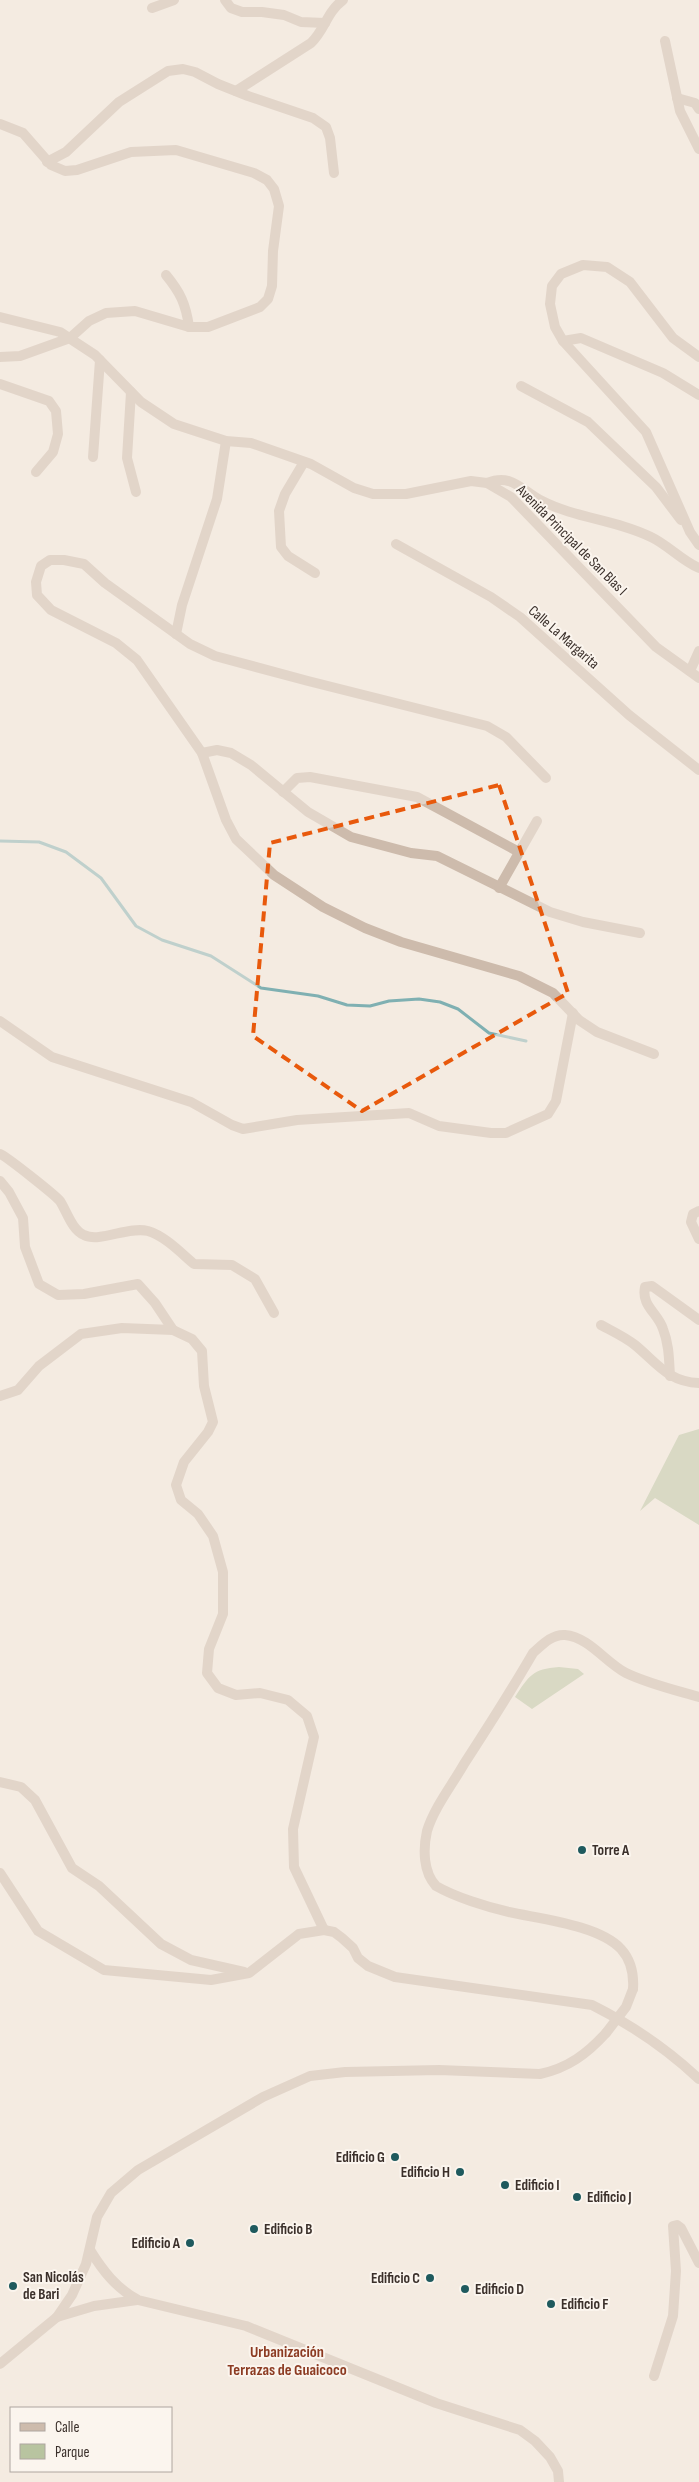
<svg xmlns="http://www.w3.org/2000/svg" width="699" height="2482" viewBox="0 0 699 2482" font-family="'Sofia Sans Condensed',sans-serif">
  <rect width="100%" height="100%" fill="#f4ebe1"/>
  <!-- green -->
  <g fill="#b8c4a0">
    <path d="M699,1429V1525L655,1498L640,1511L679,1435Z"/>
    <path d="M559,1667L578,1669L584,1674L532,1709L515,1697C529,1676 532,1669 559,1667Z"/>
  </g>
  <g fill="none" stroke-linecap="round" stroke-linejoin="round">
    <!-- stream -->
    <path stroke="#7fb0b2" stroke-width="3" d="M0,841L39,842L66,852L101,878L136,926L162,940L211,956L261,988L318,996L347,1005L370,1006L389,1001L419,999L440,1002L458,1009L489,1033L526,1041"/>
    <!-- minor -->
    <g stroke="#cdbbac" stroke-width="10">
      <path d="M225,0L231,8L242,12H262L284,15L301,22L325,23"/>
      <path d="M152,8L174,0"/>
      <path d="M665,41L680,111L699,149"/>
      <path d="M236,91L311,43C326,28 326,13 343,0"/>
      <path d="M677,98L695,103L699,109"/>
      <path d="M0,124L23,133L51,165L65,171L77,170L131,152L176,150L254,173L267,180L274,189L279,206L273,251L272,286L268,299L260,307L208,327H189L135,311L106,313L89,321L70,338L20,356L0,357"/>
      <path d="M47,162L66,152L119,102L168,71L183,69L195,72L218,84L248,96L313,118L326,127L330,138L334,173"/>
      <path d="M166,275C180,292 186,304 189,327"/>
      <path d="M0,317L60,332L95,355L141,402L174,424L226,441L251,443L311,464L354,488L373,494H406L471,481L487,483L511,497L656,647L699,678"/>
      <path d="M563,341L581,338L663,373L699,395"/>
      <path d="M699,357L673,338L630,282L607,267L583,265L561,274L552,286L550,304L555,327L563,341L646,432L690,532L699,545"/>
      <path d="M0,384L49,401L56,411L58,434L53,452L36,472"/>
      <path d="M521,386L588,422L656,487L681,520"/>
      <path d="M131,392L127,458L136,492"/>
      <path d="M93,457L100,360"/>
      <path d="M304,462L285,494L279,511L281,547L288,556L315,573"/>
      <path d="M487,483C512,473 521,490 542,501C575,518 617,520 651,537C668,545 682,561 699,568"/>
      <path d="M396,544L491,597L520,617L629,715L699,770"/>
      <path d="M176,634L182,605L217,499L226,441"/>
      <path d="M690,671L699,651"/>
      <path d="M202,753L217,750L231,753L251,765L308,812L351,837L411,853L437,856L550,912L583,922L640,933"/>
      <path d="M546,778L506,737L487,726L308,681L215,656L190,644L105,583L84,564L64,560H50L41,566L36,582L37,595L51,610L116,643L137,660L202,753L226,820L236,839L274,875L323,907L365,928L401,942L519,976L553,993L579,1020L597,1032L654,1054"/>
      <path d="M283,792L297,778L310,777L417,797L519,852"/>
      <path d="M499,888L537,821"/>
      <path d="M0,1021L52,1057L191,1102L232,1125L243,1129L297,1120L409,1113L439,1126L491,1133H506L548,1114L556,1101L573,1013"/>
      <path d="M0,1154C6,1156 55,1195 60,1201C67,1212 72,1230 84,1235C100,1243 128,1226 148,1231C165,1236 181,1253 194,1264L232,1265L255,1279L274,1313"/>
      <path d="M0,1181L9,1192L23,1218L25,1247L39,1284L58,1295L84,1294L138,1284L155,1303L173,1330"/>
      <path d="M699,1211L693,1214L691,1222L699,1239"/>
      <path d="M601,1325C612,1331 625,1337 635,1345C657,1363 668,1382 699,1383"/>
      <path d="M670,1376C669,1359 669,1344 663,1329C658,1313 641,1306 645,1287L652,1286L699,1320"/>
      <path d="M0,1396L18,1390L39,1366L81,1334L122,1328L173,1330L192,1339L202,1351L204,1386L213,1422L208,1432L184,1462L176,1485L181,1500L198,1514L213,1536L223,1572V1614L209,1649L207,1673L218,1688L236,1695L260,1693L288,1700L307,1716L314,1737L293,1829L294,1867L324,1930"/>
      <path d="M0,1782L21,1787L35,1800L72,1868L99,1886L161,1944L191,1960L244,1972"/>
      <path d="M0,1873L38,1931L104,1970L211,1980L249,1973L299,1934L324,1930L334,1932L342,1938L353,1948L358,1958L368,1966L395,1977L592,2005C630,2024 668,2050 699,2079"/>
      <path d="M633,1989C634,1974 631,1960 621,1949C599,1925 540,1919 509,1912C487,1907 455,1897 436,1886C423,1872 423,1849 427,1831C434,1808 452,1785 464,1764C488,1727 511,1691 533,1653C542,1645 552,1634 565,1635C589,1637 606,1663 626,1673C649,1684 675,1690 699,1697"/>
      <path d="M90,2250C103,2271 116,2288 138,2300L246,2326L436,2403L520,2430L535,2441L550,2457L558,2471L559,2482"/>
      <path d="M57,2317L94,2306L137,2300"/>
      <path d="M0,2364L57,2317L72,2295L86,2264L97,2217L111,2193L138,2170L263,2097L310,2076L345,2072L439,2070L540,2074C568,2068 587,2054 606,2033"/>
      <path d="M654,2376L673,2316L676,2271L673,2226L677,2225L681,2228L699,2263"/>
    </g>
    <!-- minor-bridge -->
    <path stroke="#cdbbac" stroke-width="10" d="M606,2033L626,2007L633,1989"/>
  </g>
  <!-- marked area -->
  <path d="M0 0H699V2482H0ZM499,785L568,993L362,1111L253,1036L270,843Z" fill="#f4ebe1" fill-opacity=".55" fill-rule="evenodd"/>
  <path fill="none" stroke="#e8590c" stroke-width="4" stroke-dasharray="10 6" stroke-linejoin="round" d="M499,785L568,993L362,1111L253,1036L270,843Z"/>
  <!-- markers -->
  <g fill="#1f5a5e" stroke="#fbf5ee" stroke-width="2">
    <circle cx="582" cy="1850" r="5"/>
    <circle cx="395" cy="2157" r="5"/>
    <circle cx="460" cy="2172" r="5"/>
    <circle cx="505" cy="2185" r="5"/>
    <circle cx="577" cy="2197" r="5"/>
    <circle cx="254" cy="2229" r="5"/>
    <circle cx="190" cy="2243" r="5"/>
    <circle cx="430" cy="2278" r="5"/>
    <circle cx="13" cy="2286" r="5"/>
    <circle cx="465" cy="2289" r="5"/>
    <circle cx="551" cy="2304" r="5"/>
  </g>
  <g text-anchor="middle" stroke-width="4" stroke-linejoin="round" paint-order="stroke">
    <!-- street labels -->
    <g font-size="15" fill="#3b302b" stroke="#fbf5ee">
      <text transform="translate(572 540) rotate(45)" y="5">Avenida Principal de San Blas I</text>
      <text transform="translate(564 637) rotate(41)" y="5">Calle La Margarita</text>
    </g>
    <!-- poi labels -->
    <g font-size="15" font-weight="bold" fill="#3b302b" stroke="#fbf5ee" text-anchor="start">
      <text x="592" y="1855">Torre A</text>
      <text x="385" y="2162" text-anchor="end">Edificio G</text>
      <text x="450" y="2177" text-anchor="end">Edificio H</text>
      <text x="515" y="2190">Edificio I</text>
      <text x="587" y="2202">Edificio J</text>
      <text x="264" y="2234">Edificio B</text>
      <text x="180" y="2248" text-anchor="end">Edificio A</text>
      <text x="23" y="2282">San Nicolás<tspan x="23" dy="17">de Bari</tspan></text>
      <text x="420" y="2283" text-anchor="end">Edificio C</text>
      <text x="475" y="2294">Edificio D</text>
      <text x="561" y="2309">Edificio F</text>
    </g>
    <!-- neighbourhood labels -->
    <g font-size="16" font-weight="bold" fill="#8c3b22" stroke="#fbf5ee">
      <text x="287" y="2357">Urbanización<tspan x="287" dy="18">Terrazas de Guaicoco</tspan></text>
    </g>
  </g>
  <!-- legend -->
  <rect x="10" y="2407" width="162" height="65" fill="#fbf5ee" stroke="#aea6a0"/>
  <rect x="20" y="2423" width="25" height="8" fill="#cdbbac" stroke="#aea6a0"/>
  <text x="55" y="2432" font-size="15" fill="#3b302b">Calle</text>
  <rect x="20" y="2444" width="25" height="15" fill="#b8c4a0" stroke="#aea6a0"/>
  <text x="55" y="2457" font-size="15" fill="#3b302b">Parque</text>
</svg>
